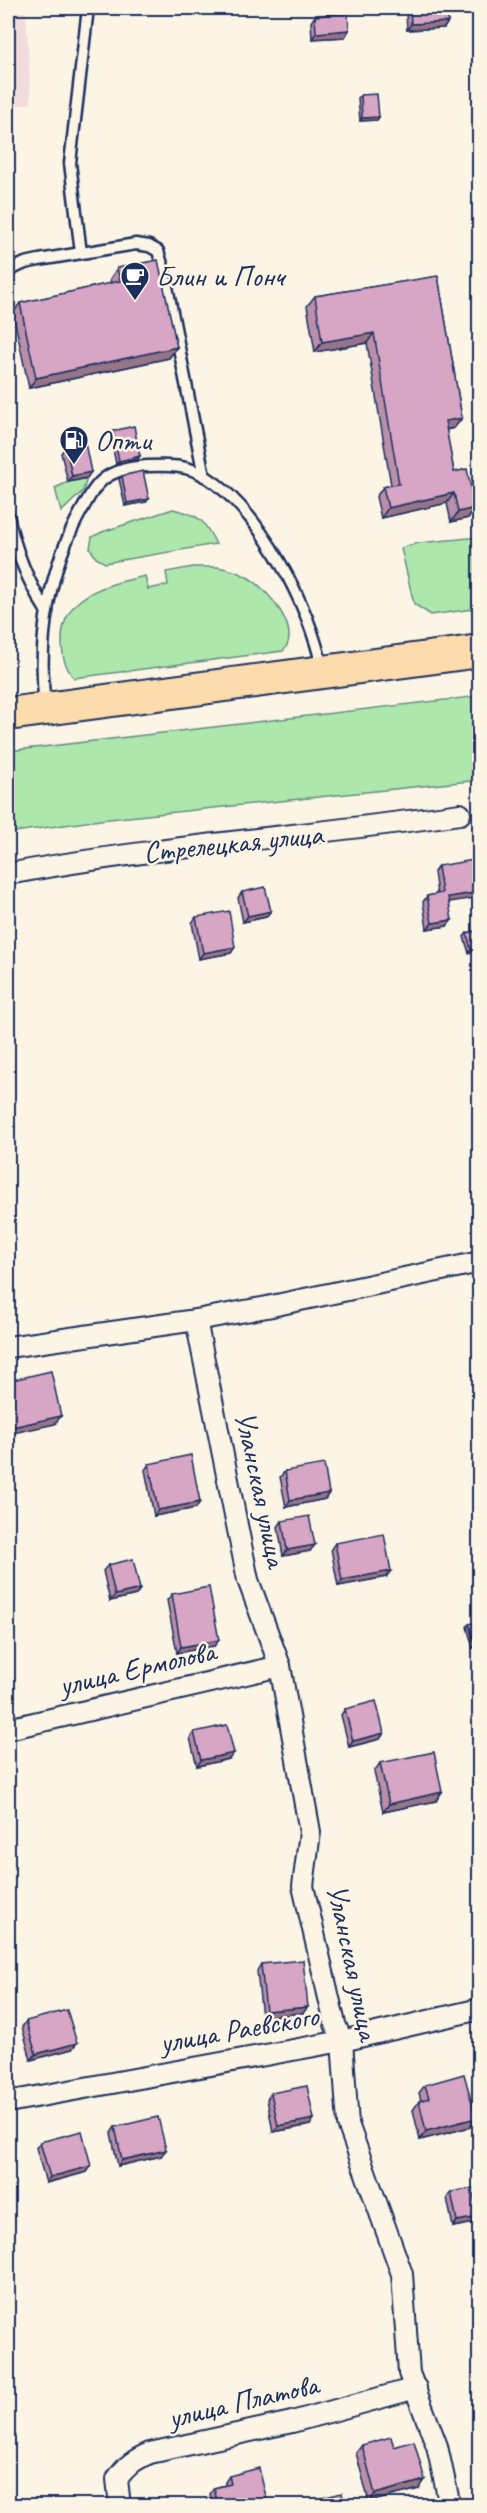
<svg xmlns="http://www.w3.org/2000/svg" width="487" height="2513" viewBox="0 0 487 2513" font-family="Caveat,sans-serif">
  <rect width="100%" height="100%" fill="#fcf5e5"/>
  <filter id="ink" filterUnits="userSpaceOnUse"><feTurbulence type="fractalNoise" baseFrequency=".0167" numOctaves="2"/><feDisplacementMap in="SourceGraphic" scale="12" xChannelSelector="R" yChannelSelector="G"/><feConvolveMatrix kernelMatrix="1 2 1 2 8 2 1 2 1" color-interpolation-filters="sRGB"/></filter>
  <g filter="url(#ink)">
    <!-- built -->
    <path fill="#f1dddb" d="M8,8H26L31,104L8,106Z"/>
    <!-- green -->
    <g fill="#ade7ac" stroke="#648b85" stroke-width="1.5">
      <path d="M87,478L83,491L61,512L55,488L68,482Z"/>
      <path d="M173,509C200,515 204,520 216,544L105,563L96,558L90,548L92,537L102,532Z"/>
      <path d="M479,537V608L431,615L414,604L401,548L418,543Z"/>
      <path d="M218,567C229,569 239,572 249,578C267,589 303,630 283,651L74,678C64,666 62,655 62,640C62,593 110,584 145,576L148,589L168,585L166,572L193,567Z"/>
      <path d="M479,696V780L100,820L8,833V751Z"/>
    </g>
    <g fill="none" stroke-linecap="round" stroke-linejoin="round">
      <!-- service casing -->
      <g stroke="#1b2f5e" stroke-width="15">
        <g id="service">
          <path d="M81,253L70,163L88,8"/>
          <path d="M8,271L25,263L39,260L136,244L149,246L158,251L164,271L204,476"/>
          <path d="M8,515C15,550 27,581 47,612"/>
          <path d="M45,706C37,638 49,567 83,508C89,497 96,483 108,476C119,469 135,467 147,466C167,465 188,465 205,476C262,512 309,606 323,671"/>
        </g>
      </g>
      <!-- minor casing -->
      <g stroke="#1b2f5e" stroke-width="24">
        <g id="minor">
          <path d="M8,874C157,846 309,836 460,814"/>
          <path d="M196,1320L248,1580L280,1666L310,1832L303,1886L335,2024L342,2041L348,2124L402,2274L409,2373L437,2446L450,2506"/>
          <path d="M8,1347L196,1320L267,1307L480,1262"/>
          <path d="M8,1729L280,1666"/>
          <path d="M8,2102L342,2041L480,2009"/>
          <path d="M120,2506L117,2479C126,2466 135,2459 150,2453L292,2422L416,2388"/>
        </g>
      </g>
      <!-- primary casing -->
      <g stroke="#1b2f5e" stroke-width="36">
        <path id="primary" d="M8,714L480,651"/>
      </g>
      <!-- service -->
      <use href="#service" stroke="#fcf5e5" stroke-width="10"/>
      <!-- minor -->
      <use href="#minor" stroke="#fcf5e5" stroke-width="20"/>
      <!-- primary -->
      <use href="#primary" stroke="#fcdcac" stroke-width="32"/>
    </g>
    <!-- wall -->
    <g fill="#b98fa9" stroke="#1b2f5e" stroke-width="1.5">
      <path d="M409,8H447L448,22L444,28L407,30L406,12Z"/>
      <path d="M315,16L349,30L345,37L312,39L311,22Z"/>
      <path d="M361,95L379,117L377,120L360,121L358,98Z"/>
      <path d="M117,268L177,347L169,358L29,388L13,313L20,303L111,283L110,279Z"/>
      <path d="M438,276L462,418L454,428L446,430L454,472L475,508L468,518L451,522L447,503L381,518L376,497L383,487L391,485L367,343L315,352L307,306L315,296Z"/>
      <path d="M113,431L138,459L116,464L110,434Z"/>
      <path d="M66,447L87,478L68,482L61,453Z"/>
      <path d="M122,476L146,502L125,506L119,479Z"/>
      <path d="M438,866L449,902L447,926L427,929L423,902L427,896L437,894L434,872Z"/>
      <path d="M242,892L266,917L243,922L238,898Z"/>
      <path d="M196,917L235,947L231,953L199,959L192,923Z"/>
      <path d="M480,930V950L469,953L464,937L467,933Z"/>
      <path d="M149,1464L196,1508L154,1516L145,1470Z"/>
      <path d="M285,1471L329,1493L325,1499L286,1507L280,1477Z"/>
      <path d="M282,1521L310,1551L283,1556L278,1527Z"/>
      <path d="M335,1543L386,1577L338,1586L331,1549Z"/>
      <path d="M108,1565L140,1589L136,1595L110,1601L103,1571Z"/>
      <path d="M172,1594L219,1640L214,1646L177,1653L167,1600Z"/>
      <path d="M469,1624L480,1647L473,1648L467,1627Z"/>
      <path d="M345,1709L384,1733L380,1739L349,1747L341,1715Z"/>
      <path d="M194,1732L229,1759L197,1766L190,1738Z"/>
      <path d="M380,1763L436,1801L383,1812L374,1772Z"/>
      <path d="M261,1964L303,2013L262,2017L257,1971Z"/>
      <path d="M26,2021L72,2049L31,2060L22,2027Z"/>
      <path d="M425,2085L470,2127L420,2140L413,2110L419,2101H421L419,2093Z"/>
      <path d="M271,2093L310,2125L273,2132L267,2099Z"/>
      <path d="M115,2127L161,2156L118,2166L111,2133Z"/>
      <path d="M40,2142L91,2166L87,2172L46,2183L36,2148Z"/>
      <path d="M451,2192L478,2217L474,2223L453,2227L447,2198Z"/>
      <path d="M362,2445L419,2489L369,2502L356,2453Z"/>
      <path d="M229,2476L268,2505H212L210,2494L214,2488L225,2485V2482Z"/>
    </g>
    <!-- shaded-wall -->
    <g fill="#967489" stroke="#1b2f5e" stroke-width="1.5">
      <path d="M448,22L444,28L407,30L411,24Z"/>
      <path d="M349,30L345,37L312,39L316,33Z"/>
      <path d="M379,117L377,120L360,121L362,118Z"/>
      <path d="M374,333L367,343L315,352L322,342Z"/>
      <path d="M177,347L169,358L29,388L36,378Z"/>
      <path d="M462,418L454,428L438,431L445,421Z"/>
      <path d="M140,456L138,459L116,464L119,461Z"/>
      <path d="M91,472L87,478L68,482L72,476Z"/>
      <path d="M454,493L447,503L381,518L388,508Z"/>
      <path d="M149,499L146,502L125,506L127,503Z"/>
      <path d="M475,508L468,518L451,522L458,512Z"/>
      <path d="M13,563L8,570V564Z"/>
      <path d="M480,892V897L444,903L448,897Z"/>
      <path d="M271,911L266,917L243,922L248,916Z"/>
      <path d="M452,920L447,926L427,929L432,923Z"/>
      <path d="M235,947L231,953L199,959L203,953Z"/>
      <path d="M480,947V950L469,953L471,950Z"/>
      <path d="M61,1416L55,1424L8,1434V1428Z"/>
      <path d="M329,1493L325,1499L286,1507L290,1500Z"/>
      <path d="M200,1502L196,1508L154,1516L158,1510Z"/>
      <path d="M315,1545L310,1551L283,1556L287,1550Z"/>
      <path d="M391,1571L386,1577L338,1586L342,1580Z"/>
      <path d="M140,1589L136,1595L110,1601L115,1595Z"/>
      <path d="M219,1640L214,1646L177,1653L181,1647Z"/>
      <path d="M480,1644V1647L473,1648L475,1645Z"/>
      <path d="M384,1733L380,1739L349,1747L353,1741Z"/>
      <path d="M234,1753L229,1759L197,1766L201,1760Z"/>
      <path d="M442,1792L436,1801L383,1812L389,1804Z"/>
      <path d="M308,2007L303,2013L262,2017L266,2011Z"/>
      <path d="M77,2043L72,2049L31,2060L36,2054Z"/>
      <path d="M476,2118L470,2127L420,2140L426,2131Z"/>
      <path d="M314,2119L310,2125L273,2132L278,2126Z"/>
      <path d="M166,2150L161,2156L118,2166L122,2160Z"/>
      <path d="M91,2166L87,2172L46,2183L50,2177Z"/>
      <path d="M478,2217L474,2223L453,2227L457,2221Z"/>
      <path d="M425,2480L419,2489L369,2502L375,2494Z"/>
    </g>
    <!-- building -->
    <g fill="#d7a6c4" stroke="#1b2f5e" stroke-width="1.5">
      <path d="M410,8H447L448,22L411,24Z"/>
      <path d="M348,13L349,30L316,33L315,16Z"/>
      <path d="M377,94L379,117L362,118L361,95Z"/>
      <path d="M158,260L177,347L36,378L20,303L120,281L117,268Z"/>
      <path d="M438,276L462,418L445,421L454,472L467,469L475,508L458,512L454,493L388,508L383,487L399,484L374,333L322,342L315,296Z"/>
      <path d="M134,426L140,456L119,461L113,431Z"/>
      <path d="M85,443L91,472L72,476L66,447Z"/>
      <path d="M143,471L149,499L127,503L122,476Z"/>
      <path d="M8,532L13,563L8,564Z"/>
      <path d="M480,859V892L448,897L452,920L432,923L427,896L442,893L438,866Z"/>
      <path d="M265,887L271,911L248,916L242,892Z"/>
      <path d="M229,911L235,947L203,953L196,917Z"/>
      <path d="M480,930V947L471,950L467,933Z"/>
      <path d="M51,1371L61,1416L8,1428V1381Z"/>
      <path d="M191,1455L200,1502L158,1510L149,1464Z"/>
      <path d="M324,1464L329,1493L290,1500L285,1471Z"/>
      <path d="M309,1516L315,1545L287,1550L282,1521Z"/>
      <path d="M384,1534L391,1571L342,1580L335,1543Z"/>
      <path d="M133,1559L140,1589L115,1595L108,1565Z"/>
      <path d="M209,1587L219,1640L181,1647L172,1594Z"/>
      <path d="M480,1621V1644L475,1645L469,1624Z"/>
      <path d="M376,1701L384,1733L353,1741L345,1709Z"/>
      <path d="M227,1725L234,1753L201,1760L194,1732Z"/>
      <path d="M434,1752L442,1792L389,1804L380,1763Z"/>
      <path d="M303,1960L308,2007L266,2011L261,1964Z"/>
      <path d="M67,2010L77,2043L36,2054L26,2021Z"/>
      <path d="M464,2074L476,2118L426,2131L419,2101L429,2098L425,2085Z"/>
      <path d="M307,2086L314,2119L278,2126L271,2093Z"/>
      <path d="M158,2117L166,2150L122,2160L115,2127Z"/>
      <path d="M82,2131L91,2166L50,2177L40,2142Z"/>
      <path d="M472,2188L478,2217L457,2221L451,2192Z"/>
      <path d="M391,2437L394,2447L414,2441L425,2480L375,2494L362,2445Z"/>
      <path d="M259,2468L268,2505H218L214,2488L231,2484L229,2476Z"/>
      <path d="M342,2493L345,2505H307L306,2502Z"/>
    </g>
  </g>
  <!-- icons -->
  <defs>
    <g id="cafe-pin" transform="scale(1.5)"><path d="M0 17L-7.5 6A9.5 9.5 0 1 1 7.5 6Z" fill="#1b2f5e" stroke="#fcf5e5"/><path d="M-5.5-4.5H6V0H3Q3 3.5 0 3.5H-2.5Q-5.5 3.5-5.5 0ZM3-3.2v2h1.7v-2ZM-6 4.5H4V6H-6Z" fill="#fff"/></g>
    <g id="fuel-pin" transform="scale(1.5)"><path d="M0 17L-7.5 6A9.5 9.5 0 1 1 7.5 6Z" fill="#1b2f5e" stroke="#fcf5e5"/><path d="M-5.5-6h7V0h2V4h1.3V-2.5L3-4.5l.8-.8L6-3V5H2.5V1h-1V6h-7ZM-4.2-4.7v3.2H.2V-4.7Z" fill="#fff"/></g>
  </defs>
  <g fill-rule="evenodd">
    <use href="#cafe-pin" x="135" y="276"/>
    <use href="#fuel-pin" x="74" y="440"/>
  </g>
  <g text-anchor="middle" stroke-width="5" stroke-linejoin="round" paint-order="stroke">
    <!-- poi labels -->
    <g font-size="30" fill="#1b2f5e" stroke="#fcf5e5" text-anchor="start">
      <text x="156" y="286">Блин и Понч</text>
      <text x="95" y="450">Опти</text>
    </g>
    <!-- street labels -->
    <g font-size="30" fill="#1b2f5e" stroke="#fcf5e5">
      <text transform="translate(233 843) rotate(-6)" y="10">Стрелецкая улица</text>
      <text transform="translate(261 1489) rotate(78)" y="10">Уланская улица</text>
      <text transform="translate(137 1668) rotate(-13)" y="10">улица Ермолова</text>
      <text transform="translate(353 1962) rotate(78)" y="10">Уланская улица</text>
      <text transform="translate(239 2029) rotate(-10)" y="10">улица Раевского</text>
      <text transform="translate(243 2401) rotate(-13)" y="10">улица Платова</text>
    </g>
  </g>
  <!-- margin -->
  <rect width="487" height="2513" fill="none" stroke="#fcf5e5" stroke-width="30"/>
  <rect x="15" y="15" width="457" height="2483" fill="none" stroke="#1b2f5e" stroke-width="2" filter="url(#ink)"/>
</svg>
